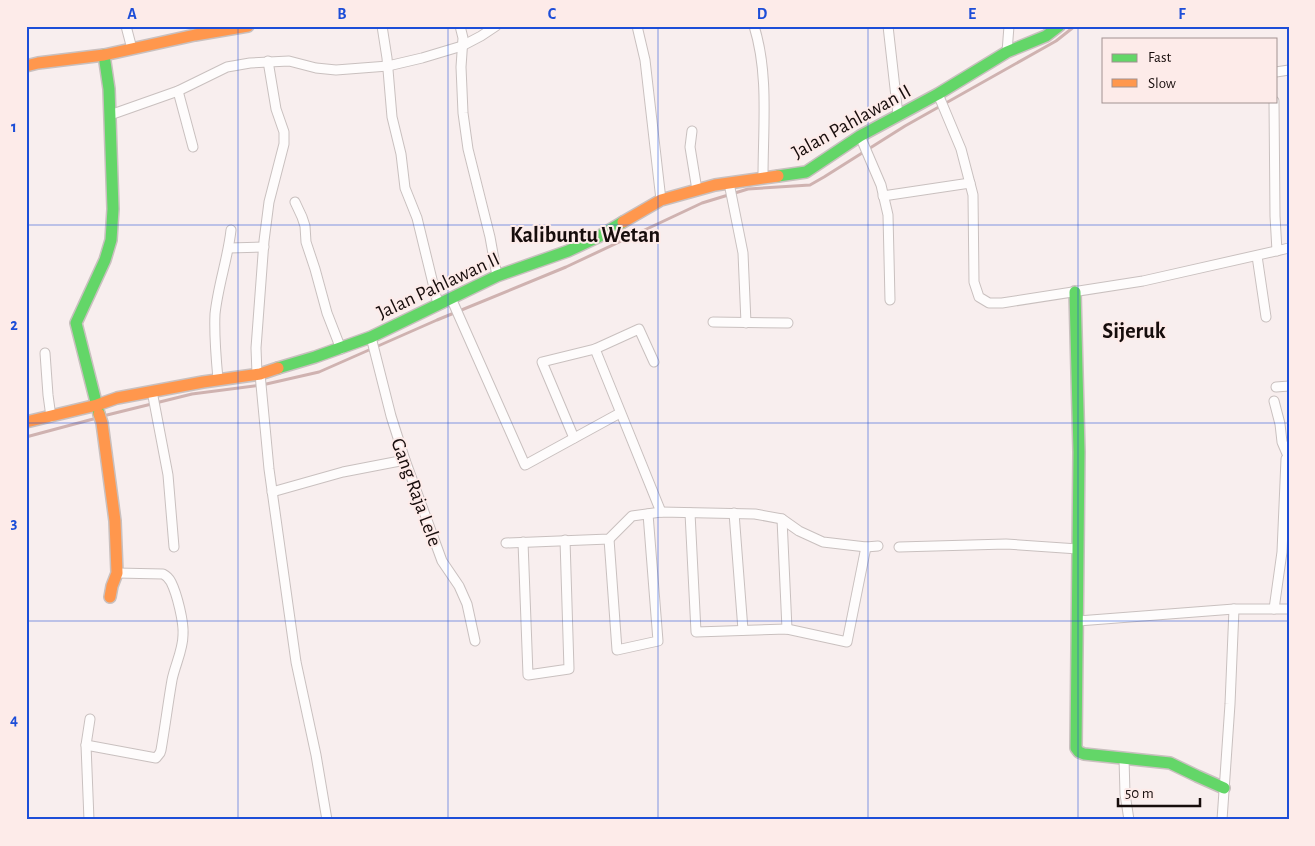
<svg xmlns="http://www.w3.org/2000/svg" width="1315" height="846" viewBox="0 0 1315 846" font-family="'Alegreya Sans',sans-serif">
  <rect width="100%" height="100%" fill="#f8eeee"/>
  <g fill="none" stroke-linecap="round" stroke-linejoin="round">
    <!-- stream -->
    <g stroke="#cfb2b0" stroke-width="3">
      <path d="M103,416L192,394L262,385L319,372L437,320L566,267L702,203L748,189L810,185L824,177L905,126L1056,41L1075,26"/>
      <path d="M26,437L97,418"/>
    </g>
    <!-- street casing -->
    <g stroke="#c9c0bf" stroke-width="11">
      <g id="street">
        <path d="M126,26L132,49"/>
        <path d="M382,26L387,58L392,117L401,154L405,188L417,218L438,304"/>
        <path d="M460,26L463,38L461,67L463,113L468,149L490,237L497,276"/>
        <path d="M637,26L645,60L661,200"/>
        <path d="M754,26C769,74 763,127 763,177"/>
        <path d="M888,26L898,115"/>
        <path d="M1007,52L1009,26"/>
        <path d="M1276,72L1289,70"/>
        <path d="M178,91L193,147"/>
        <path d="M938,94L961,149L973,195L974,282L979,297L989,303H1002L1143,281L1289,248"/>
        <path d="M1274,101L1275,216L1277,251"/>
        <path d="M110,115L178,91L227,67L250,63L289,61L316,68L336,70L388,66L422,58L462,46L481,36L496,26"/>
        <path d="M692,131L690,147L697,190"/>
        <path d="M860,136L881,185L888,215L890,300"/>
        <path d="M729,183L743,253L746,323"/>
        <path d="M883,196L970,183"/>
        <path d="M295,202L302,217L305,226L306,242L315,269L327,313L341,349"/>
        <path d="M229,248L264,247"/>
        <path d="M1257,256L1266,317"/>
        <path d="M451,298L525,465L620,413"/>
        <path d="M713,322L788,323"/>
        <path d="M371,337L391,416L405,460L442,561L459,586L467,604L475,641"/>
        <path d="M595,349L661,512"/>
        <path d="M45,353L48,395L51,417"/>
        <path d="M257,374L256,348L264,241L269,202L284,144V132L276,109L268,61"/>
        <path d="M260,374L269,469L296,662L316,755L327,820"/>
        <path d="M218,379C216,358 214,335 215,314C218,285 228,258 231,230"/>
        <path d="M1276,387L1289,386"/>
        <path d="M152,391L168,475L174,547"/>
        <path d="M1274,401L1280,424L1282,442L1288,456"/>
        <path d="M574,438L542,362L595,349L639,329L654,362"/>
        <path d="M272,492L343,472L405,460"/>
        <path d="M690,513L696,632L787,629L847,642L866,547"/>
        <path d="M734,513L743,630"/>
        <path d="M782,519L787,629"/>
        <path d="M609,539L617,650L658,641L648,514"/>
        <path d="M523,542L528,675L569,669L565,540"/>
        <path d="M506,543L609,539L632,516L661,512L755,514L782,519L799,531L823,542L866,547L878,546"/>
        <path d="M899,547L1006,544L1078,549"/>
        <path d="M1274,609L1282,552L1286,459L1289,456"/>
        <path d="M1078,621L1234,609H1289"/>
        <path d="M86,745L156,758L160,753L161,750C165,727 168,703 172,680C175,665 183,650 183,635C184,622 177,594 171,582C169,578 167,576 163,574L117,573"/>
        <path d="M1124,758L1125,794L1129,820"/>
        <path d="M89,820L86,745L90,719"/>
        <path d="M1222,820L1230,704L1234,609"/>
      </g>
    </g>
    <!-- fast casing -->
    <g stroke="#c9c0bf" stroke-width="14">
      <g id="fast">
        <path d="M778,176L806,172L860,136L938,94L1007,52L1046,36L1059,26"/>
        <path d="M1075,292L1079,452L1076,748L1079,752L1084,754L1170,763L1197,776L1224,788"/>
        <path d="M278,368L315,357L371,337L497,276L568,251L598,237L623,222"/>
        <path d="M99,414L76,323L105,260L111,240L113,209L109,89L104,55"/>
      </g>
    </g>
    <!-- slow casing -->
    <g stroke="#c9c0bf" stroke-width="14">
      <g id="slow">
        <path d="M26,66L38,63L104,55L195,35L248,26"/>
        <path d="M623,222L661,200L715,185L778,176"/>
        <path d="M99,414L102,423L115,521L117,573L112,586L110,597"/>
        <path d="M26,422L97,405L117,398L203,382L260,374L278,368"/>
      </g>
    </g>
    <!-- street -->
    <use href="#street" stroke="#fefcfc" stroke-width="9"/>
    <!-- fast -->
    <use href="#fast" stroke="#63d668" stroke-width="11"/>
    <!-- slow -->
    <use href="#slow" stroke="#ff974d" stroke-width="11"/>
  </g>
  <!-- grid -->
  <path fill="none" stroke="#1d4ed8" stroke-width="1" stroke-opacity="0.55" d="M238,26V820M448,26V820M658,26V820M868,26V820M1078,26V820M26,225H1289M26,423H1289M26,621H1289"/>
  <g text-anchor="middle" stroke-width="4" stroke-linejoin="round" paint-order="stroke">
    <!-- street labels -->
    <g font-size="20" fill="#170d0c" stroke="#fdebe9">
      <text transform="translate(851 121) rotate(-29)" y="7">Jalan Pahlawan II</text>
      <text transform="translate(438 285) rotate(-25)" y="7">Jalan Pahlawan II</text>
      <text transform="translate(417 492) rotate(70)" y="7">Gang Raja Lele</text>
    </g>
    <!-- quarter labels -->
    <g font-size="22" font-weight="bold" fill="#170d0c" stroke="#fdebe9">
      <text x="585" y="242">Kalibuntu Wetan</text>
      <text x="1134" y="338">Sijeruk</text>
    </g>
  </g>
  <!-- border -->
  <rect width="1315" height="846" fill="none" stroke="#fdebe9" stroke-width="55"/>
  <!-- legend -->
  <rect x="1102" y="38" width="175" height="65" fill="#fdebe9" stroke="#a19291"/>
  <rect x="1112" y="54" width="25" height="8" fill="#63d668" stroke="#a19291"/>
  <text x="1148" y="62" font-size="15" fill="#170d0c">Fast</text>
  <rect x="1112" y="79" width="25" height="8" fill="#ff974d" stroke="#a19291"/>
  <text x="1148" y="88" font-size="15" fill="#170d0c">Slow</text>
  <!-- scale -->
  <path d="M1118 798v8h82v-8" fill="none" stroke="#170d0c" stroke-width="2.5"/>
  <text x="1125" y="798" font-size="15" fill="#170d0c" stroke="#fdebe9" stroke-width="4" paint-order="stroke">50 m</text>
  <rect x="28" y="28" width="1260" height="790" fill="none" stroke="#1d4ed8" stroke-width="2"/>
  <g font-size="16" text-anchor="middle" font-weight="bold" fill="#1d4ed8">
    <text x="132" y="19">A</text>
    <text x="342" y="19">B</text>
    <text x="552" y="19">C</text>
    <text x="762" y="19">D</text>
    <text x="972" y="19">E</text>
    <text x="1182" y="19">F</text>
    <text x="14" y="132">1</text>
    <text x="14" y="330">2</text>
    <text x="14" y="528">3</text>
    <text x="14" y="725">4</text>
  </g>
</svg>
